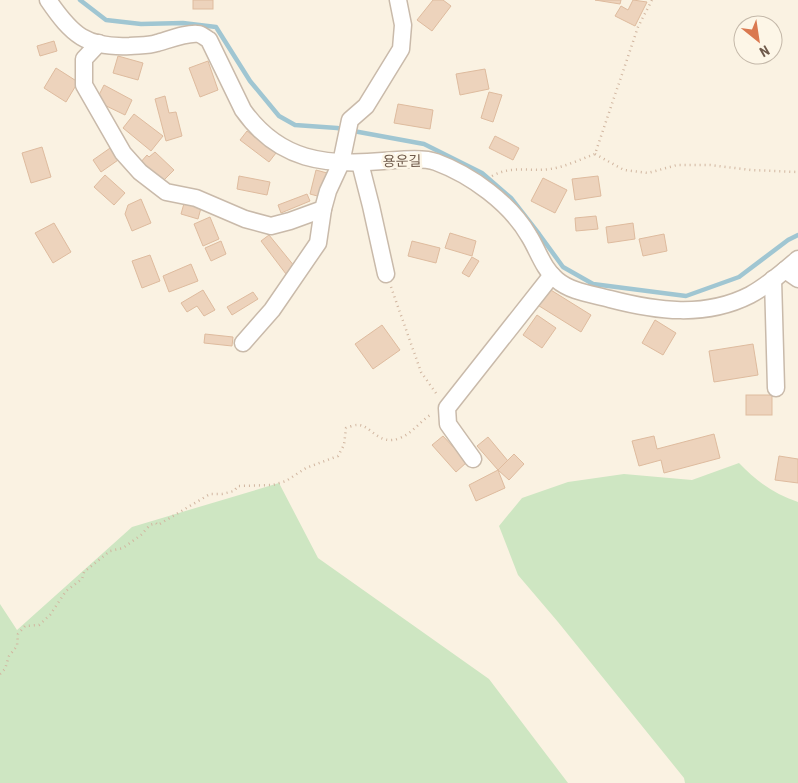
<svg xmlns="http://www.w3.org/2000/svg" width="798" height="783" viewBox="0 0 798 783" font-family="'Roboto Condensed','Noto Sans KR',sans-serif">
  <rect width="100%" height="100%" fill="#faf2e2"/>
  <!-- green -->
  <g fill="#cee6c2">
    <path d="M739,463C756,481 774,494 798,502V783H685L684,778L558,622L518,575L499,526L522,498L568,482L624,474L692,480Z"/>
    <path d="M279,483L318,558L489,679L568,783H0V604L17,630L132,527Z"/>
  </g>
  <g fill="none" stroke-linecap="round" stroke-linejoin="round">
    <!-- stream -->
    <path stroke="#a0c6d2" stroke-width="4.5" d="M80,0L106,20L141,24L183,23L216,27L250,81L279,116L295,125L337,128L424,144L482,173L511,198L539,234L563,267L593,284L686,296L739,277L788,240L798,235"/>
  </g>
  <!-- building -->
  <g fill="#edd3bc" stroke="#debb9e">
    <rect x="193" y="0" width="20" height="9"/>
    <path d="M433,0H443L451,6L432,31L417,20Z"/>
    <path d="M595,0H621L620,4Z"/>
    <path d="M633,0L647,2L635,26L615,16L621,6L628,10Z"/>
    <path d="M54,41L57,51L40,56L37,46Z"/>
    <path d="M118,56L143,63L138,80L113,73Z"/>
    <path d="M208,61L218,90L200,97L189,68Z"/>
    <path d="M56,68L78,82L66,102L44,88Z"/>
    <path d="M485,69L489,89L460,95L456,74Z"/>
    <path d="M104,85L132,100L125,115L96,101Z"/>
    <path d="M489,92L502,95L493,122L481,118Z"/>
    <path d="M165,96L169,113L176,112L182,136L166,141L155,99Z"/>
    <path d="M398,104L433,110L430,129L394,123Z"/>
    <path d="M134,114L163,136L151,151L123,128Z"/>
    <path d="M247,131L276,153L269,162L240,140Z"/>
    <path d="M495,136L519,148L513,160L489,148Z"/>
    <path d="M113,146L121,158L101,172L93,160Z"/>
    <path d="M42,147L51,177L31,183L22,153Z"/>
    <path d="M155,152L174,170L161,183L140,163L147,155L149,157Z"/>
    <path d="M316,170L327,173L321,197L310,194Z"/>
    <path d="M105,175L125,193L114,205L94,187Z"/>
    <path d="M239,176L270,182L267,195L237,189Z"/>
    <path d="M598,176L601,196L575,200L572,179Z"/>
    <path d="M543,178L567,190L555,213L531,201Z"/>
    <path d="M307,194L310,201L281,213L278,205Z"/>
    <path d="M141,199L151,223L132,231L125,214L128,205Z"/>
    <path d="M185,200L201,208L198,219L181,214Z"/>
    <path d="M596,216L598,229L576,231L575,218Z"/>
    <path d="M210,217L219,239L203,246L194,224Z"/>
    <path d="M54,223L71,252L53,263L35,233Z"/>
    <path d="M633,223L635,239L608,243L606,227Z"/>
    <path d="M450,233L476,241L472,256L445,248Z"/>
    <path d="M664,234L667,251L643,256L639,239Z"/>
    <path d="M269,235L295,267L286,274L261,241Z"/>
    <path d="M221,241L226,254L211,261L205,248Z"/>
    <path d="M412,241L440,248L436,263L408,256Z"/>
    <path d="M150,255L160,281L142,288L132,261Z"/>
    <path d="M472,257L479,261L469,277L462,273Z"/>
    <path d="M191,264L198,281L169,292L163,276Z"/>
    <path d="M546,287L591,315L581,332L536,304Z"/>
    <path d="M203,290L215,310L204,316L197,306L187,312L181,303Z"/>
    <path d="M253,292L258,299L232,315L227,307Z"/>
    <path d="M537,315L556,328L542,348L523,335Z"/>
    <path d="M655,320L676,333L663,355L642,343Z"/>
    <path d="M382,325L400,350L373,369L355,344Z"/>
    <path d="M205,334L233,337L232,346L204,343Z"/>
    <path d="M753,344L758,375L714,382L709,351Z"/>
    <rect x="746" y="395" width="26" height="20"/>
    <path d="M714,434L720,458L664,473L661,460L639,466L632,441L654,436L657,449Z"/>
    <path d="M443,436L467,462L456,472L432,445Z"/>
    <path d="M488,437L508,461L498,470L477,446Z"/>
    <path d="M514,454L524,464L509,480L498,470Z"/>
    <path d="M779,456L798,459V483L775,480Z"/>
    <path d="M498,470L505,488L476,501L469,485Z"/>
  </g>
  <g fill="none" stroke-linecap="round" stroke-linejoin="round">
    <!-- minor casing -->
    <g stroke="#c9baaa" stroke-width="19">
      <g id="minor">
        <path d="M48,0C72,35 86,48 130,46C139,45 148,46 157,43C168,40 188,32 199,34C202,35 206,38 209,40L243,110C279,161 326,166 383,161C398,160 423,157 436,162C471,175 510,203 529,236C538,250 543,269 557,280C571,292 592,294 610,299C656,311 705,318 750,295C767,286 783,272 798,259"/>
        <path d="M99,43L84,59V85L123,153L140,172L166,192L196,198L245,219L271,226L290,221L323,209L328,191L341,163L350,120L366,106L401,49L403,25L398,0"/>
        <path d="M360,163L371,206L386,274"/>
        <path d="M785,270L798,279"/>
        <path d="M773,279L776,388"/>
        <path d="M243,343L272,310L318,243L323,209"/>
        <path d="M473,459L448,424L447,408L552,275"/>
      </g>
    </g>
    <!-- path -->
    <g stroke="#d1b6a0" stroke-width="2.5" stroke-dasharray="1 4" stroke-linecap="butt">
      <path d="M595,154L624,170L648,173L677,165H710L751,170L798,172"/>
      <path d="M492,176C512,165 530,172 550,169C565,167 581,159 595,154L638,27L652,0"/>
      <path d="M391,287L421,372L438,396"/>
      <path d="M0,674L5,669L9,656L17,646L18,634L25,626L39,625L50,615L66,591L82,579L84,572L110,551L123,548L141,535L150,525L156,523L158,525L210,494H222L234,491L238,486L273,485L286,481L306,468L338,456L344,445L346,428C349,427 354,425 357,425C371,424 378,447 400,438C413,433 421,420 432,414"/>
    </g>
    <!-- minor -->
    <use href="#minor" stroke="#fff" stroke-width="16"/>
  </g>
  <g text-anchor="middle" stroke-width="5" stroke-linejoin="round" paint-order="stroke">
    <!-- street labels -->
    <g font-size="14" fill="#6f5a4b" stroke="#fdf6e7">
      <text transform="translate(402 161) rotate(-1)" y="5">용운길</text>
    </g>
  </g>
  <!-- north arrow -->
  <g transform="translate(758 40) rotate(150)"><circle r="24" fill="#fdf6e7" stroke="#c4b8a9"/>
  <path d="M0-4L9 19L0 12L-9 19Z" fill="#da7950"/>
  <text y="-8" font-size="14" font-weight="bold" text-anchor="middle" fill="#6f5a4b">N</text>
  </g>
</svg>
